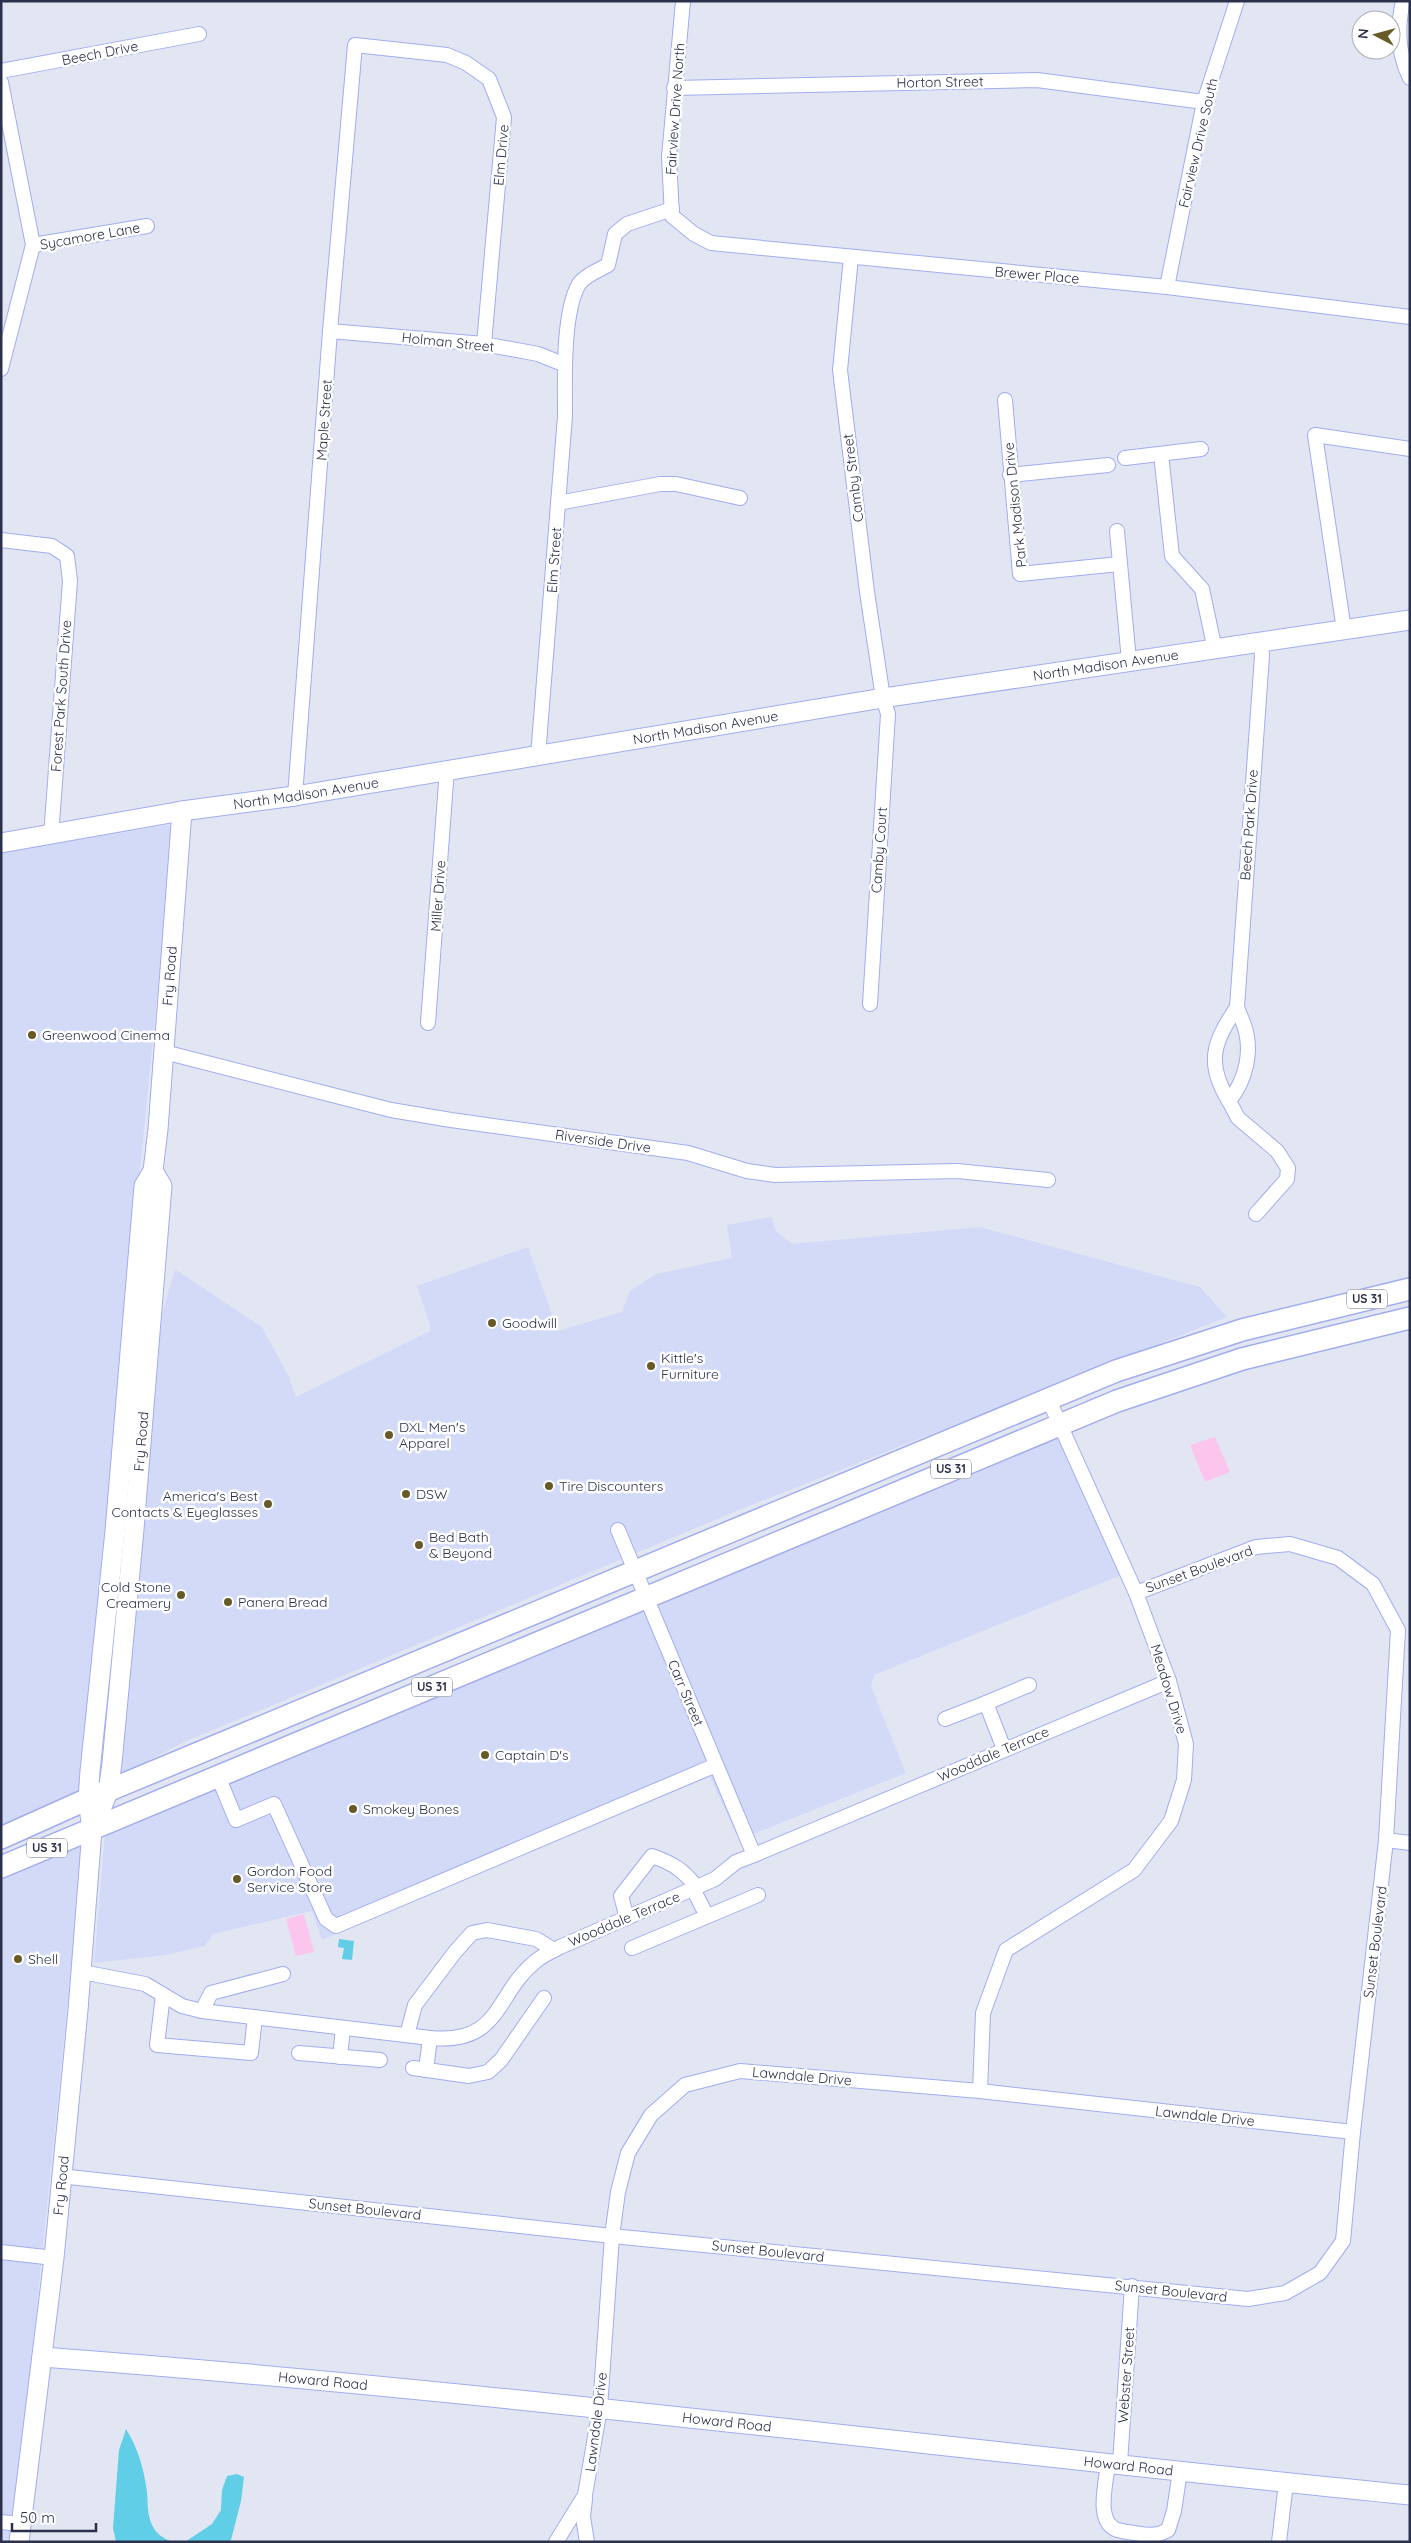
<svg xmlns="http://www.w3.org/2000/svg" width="1411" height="2543" viewBox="0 0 1411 2543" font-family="Quicksand,sans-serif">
  <rect width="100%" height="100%" fill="#e2e6f3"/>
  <!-- built -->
  <g fill="#d3daf8">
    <path d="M174,824L79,1794L1,1826V852Z"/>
    <path d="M771,1217L776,1231L792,1244L980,1227L1200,1287L1227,1317L739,1510L182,1743L118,1777L162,1314L175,1269L262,1327L288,1375L296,1397L430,1331V1325L417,1286L528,1247L558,1331L622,1312L630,1291L656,1274L732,1258L727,1225Z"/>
    <path d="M1059,1435L1124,1574L874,1675L871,1687L906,1773L756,1833L736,1834L710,1777L479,1871L322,1940L312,1911L213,1934L205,1946L166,1955L94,1963L105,1833Z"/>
    <path d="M84,1843L13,2542H1V1878Z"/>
  </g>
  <!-- green -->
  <g fill="#fbc5ee">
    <path d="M1215,1437L1230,1472L1205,1482L1190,1445Z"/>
    <path d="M304,1914L314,1952L296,1956L286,1919Z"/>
  </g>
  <!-- water -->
  <g fill="#61cee7">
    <path d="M339,1939L354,1941L352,1960L342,1959L344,1948L338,1947Z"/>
    <path d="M126,2429C138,2448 144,2469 147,2492C148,2504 147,2516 153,2527C157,2535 166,2540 174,2542H116L113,2528L119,2450Z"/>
    <path d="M237,2474L244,2477L241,2501L231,2540L229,2542H185L212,2524L221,2510L222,2490L227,2476Z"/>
  </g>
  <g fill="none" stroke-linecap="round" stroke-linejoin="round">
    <!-- street casing -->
    <g stroke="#a1adee" stroke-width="16">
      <g id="street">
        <path d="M683,1L669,157L672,216L694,234L711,243L1167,287L1410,317"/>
        <path d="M1403,1C1397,27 1398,54 1410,78"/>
        <path d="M1,71L199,34"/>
        <path d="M1,82L33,245L1,369"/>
        <path d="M674,88L1037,80L1204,102"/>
        <path d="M33,245L147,226"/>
        <path d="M851,257L840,370L867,592L883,698L888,714L870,1004"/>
        <path d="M1167,287L1204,102L1237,1"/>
        <path d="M330,331L484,344L538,354L563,364"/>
        <path d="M1005,400L1020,574L1119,564"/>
        <path d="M1161,454L1172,556L1202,589L1215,650"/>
        <path d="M1125,458L1201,449"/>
        <path d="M1010,475L1108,465"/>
        <path d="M558,503L660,484H676L740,498"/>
        <path d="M1117,531L1129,661"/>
        <path d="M1,540L52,546L67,556L70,581L51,836"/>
        <path d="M1344,630L1315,435L1410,449"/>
        <path d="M538,756L565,416C565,383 562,313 579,284C584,276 599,270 608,265L615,234L627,224L672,209"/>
        <path d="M295,796L330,331L355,45L447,55L466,63L489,79L504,117L484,344"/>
        <path d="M1237,1007L1262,656L1261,643"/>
        <path d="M1237,1007C1239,1013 1242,1019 1244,1025C1253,1051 1246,1080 1229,1101C1205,1062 1214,1042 1237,1007Z"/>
        <path d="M428,1023L447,769"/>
        <path d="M164,1052L391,1110L451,1120L688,1153L747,1171L775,1175L957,1171L1048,1180"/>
        <path d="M1229,1101L1238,1118L1277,1151L1288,1168L1287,1179L1256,1214"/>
        <path d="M618,1530L754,1855"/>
        <path d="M945,1719L986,1703"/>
        <path d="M1004,1749L986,1703L1029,1685"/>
        <path d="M218,1776L236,1820L274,1804L326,1919L336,1926L716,1765"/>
        <path d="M1386,1840L1410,1843"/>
        <path d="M693,1889L707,1916"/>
        <path d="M627,1918L621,1896L652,1856C672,1863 684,1870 697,1888"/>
        <path d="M632,1948L758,1895"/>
        <path d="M82,1972L145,1984L182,2006L202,2011L430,2038C502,2045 495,1993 536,1961C543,1955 552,1951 560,1947L715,1879L736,1862L754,1855L1169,1681"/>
        <path d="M163,1995L157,2045L251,2053L255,2017"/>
        <path d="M202,2011L211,1993L283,1974"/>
        <path d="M407,2035L415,2005L455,1952L472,1933L487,1930L536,1939L554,1950"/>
        <path d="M299,2053L380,2060"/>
        <path d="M340,2057L343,2028"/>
        <path d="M413,2068L469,2076L488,2072L501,2060L544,1998"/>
        <path d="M426,2070L430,2038"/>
        <path d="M980,2091L983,2013L1006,1950L1134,1870L1171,1821L1184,1780L1186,1744L1169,1681L1136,1593L1048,1398"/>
        <path d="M60,2176L612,2236L1248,2299L1285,2293L1320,2273L1343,2241L1353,2132L1386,1840L1398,1630L1373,1584L1338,1558L1290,1544L1256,1547L1136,1593"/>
        <path d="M1,2252L54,2258"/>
        <path d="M1108,2462C1107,2480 1095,2519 1115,2529C1120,2531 1128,2532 1134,2533C1147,2535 1156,2537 1168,2530L1174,2511L1180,2471"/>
        <path d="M1120,2463L1132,2286"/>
        <path d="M585,2499L583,2517L587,2542"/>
        <path d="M1,2522L21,2524"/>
        <path d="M556,2542L585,2495L600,2408L612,2236L618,2192L628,2153L651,2115L685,2085L740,2071L980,2091L1353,2132"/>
        <path d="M1279,2542L1286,2483"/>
      </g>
    </g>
    <!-- secondary casing -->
    <g stroke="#a1adee" stroke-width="21">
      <g id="secondary">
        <path id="s1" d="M1,843L182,811L295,796L883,698L1410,620"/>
        <path id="s2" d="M93,1829L108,1792L112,1763L134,1529L162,1186L153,1171"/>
        <path id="s3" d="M42,2357C499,2391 954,2450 1410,2495"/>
        <path id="s4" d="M19,2542L54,2258L78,2010L92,1830L88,1799L90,1771L115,1531L144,1186L153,1171L158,1129L182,811"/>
      </g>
    </g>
    <!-- primary casing -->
    <g stroke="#a1adee" stroke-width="24">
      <g id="primary">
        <path d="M1,1838L88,1799L1116,1371L1242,1330L1410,1289"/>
        <path d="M1,1867L1117,1401L1242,1359L1410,1318"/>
      </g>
    </g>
    <!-- street -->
    <use href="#street" stroke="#fff" stroke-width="14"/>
    <!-- secondary -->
    <use href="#secondary" stroke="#fff" stroke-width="19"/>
    <!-- primary -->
    <use href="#primary" stroke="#fff" stroke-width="21"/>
  </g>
  <!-- markers -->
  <g fill="#675a27" stroke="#fff" stroke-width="2">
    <circle cx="32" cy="1035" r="5"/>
    <circle cx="492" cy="1323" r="5"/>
    <circle cx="651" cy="1366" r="5"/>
    <circle cx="389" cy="1435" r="5"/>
    <circle cx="549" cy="1486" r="5"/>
    <circle cx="406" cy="1494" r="5"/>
    <circle cx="268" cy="1504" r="5"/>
    <circle cx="419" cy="1545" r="5"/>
    <circle cx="181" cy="1595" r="5"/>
    <circle cx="228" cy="1602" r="5"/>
    <circle cx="485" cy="1755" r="5"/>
    <circle cx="353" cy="1809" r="5"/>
    <circle cx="237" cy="1879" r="5"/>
    <circle cx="18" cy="1959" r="5"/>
  </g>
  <g text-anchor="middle" stroke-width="5" stroke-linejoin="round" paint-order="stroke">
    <!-- shield labels -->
    <g fill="#fff" stroke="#6b6f81" stroke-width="1">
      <rect x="1347" y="1289.5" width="40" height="19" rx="4"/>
      <rect x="931" y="1459.5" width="40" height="19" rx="4"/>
      <rect x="412" y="1677.5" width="40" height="19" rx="4"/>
      <rect x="27" y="1838.5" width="40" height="19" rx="4"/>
    </g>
    <g font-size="12" font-weight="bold" fill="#2c314b">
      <text x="1367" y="1303">US 31</text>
      <text x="951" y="1473">US 31</text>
      <text x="432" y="1691">US 31</text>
      <text x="47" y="1852">US 31</text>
    </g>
    <!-- street labels -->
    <g font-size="14" fill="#2c314b" stroke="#fff">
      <text transform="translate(100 53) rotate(-11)" y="5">Beech Drive</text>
      <text transform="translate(940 82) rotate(-1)" y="5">Horton Street</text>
      <text transform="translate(675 109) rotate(-86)" y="5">Fairview Drive North</text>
      <text transform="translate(1198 143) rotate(-77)" y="5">Fairview Drive South</text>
      <text transform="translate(501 155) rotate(-85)" y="5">Elm Drive</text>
      <text transform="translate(90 236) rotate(-10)" y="5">Sycamore Lane</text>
      <text transform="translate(1037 275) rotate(5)" y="5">Brewer Place</text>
      <text transform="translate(448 342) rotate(6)" y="5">Holman Street</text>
      <text transform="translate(324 420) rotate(-86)" y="5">Maple Street</text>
      <text transform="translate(853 478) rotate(-97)" y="5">Camby Street</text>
      <text transform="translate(1015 505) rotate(-96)" y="5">Park Madison Drive</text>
      <text transform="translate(554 560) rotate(-86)" y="5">Elm Street</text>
      <text dy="5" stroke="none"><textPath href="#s1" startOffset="1119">North Madison Avenue</textPath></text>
      <text transform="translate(61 696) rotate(-86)" y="5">Forest Park South Drive</text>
      <text dy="5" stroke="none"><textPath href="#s1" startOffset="714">North Madison Avenue</textPath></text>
      <text dy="5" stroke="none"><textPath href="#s1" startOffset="309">North Madison Avenue</textPath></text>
      <text transform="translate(1249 825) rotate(-86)" y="5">Beech Park Drive</text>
      <text transform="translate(879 850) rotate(-86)" y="5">Camby Court</text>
      <text transform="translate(438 896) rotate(-86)" y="5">Miller Drive</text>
      <text dy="5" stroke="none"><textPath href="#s4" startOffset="1576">Fry Road</textPath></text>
      <text transform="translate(603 1141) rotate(8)" y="5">Riverside Drive</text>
      <text dy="5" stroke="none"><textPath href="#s2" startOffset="392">Fry Road</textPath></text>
      <text transform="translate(1199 1569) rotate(-20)" y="5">Sunset Boulevard</text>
      <text transform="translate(1169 1689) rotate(73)" y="5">Meadow Drive</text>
      <text transform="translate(686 1693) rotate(67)" y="5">Carr Street</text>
      <text transform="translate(993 1754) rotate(-23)" y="5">Wooddale Terrace</text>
      <text transform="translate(624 1919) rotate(-23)" y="5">Wooddale Terrace</text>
      <text transform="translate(1375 1942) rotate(-83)" y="5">Sunset Boulevard</text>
      <text transform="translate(802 2076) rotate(5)" y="5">Lawndale Drive</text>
      <text transform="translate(1205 2116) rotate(6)" y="5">Lawndale Drive</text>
      <text dy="5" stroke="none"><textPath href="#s4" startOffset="359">Fry Road</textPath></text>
      <text transform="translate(365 2209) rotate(6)" y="5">Sunset Boulevard</text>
      <text transform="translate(768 2251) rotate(6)" y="5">Sunset Boulevard</text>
      <text transform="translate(1171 2291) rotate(6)" y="5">Sunset Boulevard</text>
      <text transform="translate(1126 2375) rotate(-86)" y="5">Webster Street</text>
      <text dy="5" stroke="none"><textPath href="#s3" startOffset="282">Howard Road</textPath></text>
      <text transform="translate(596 2422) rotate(-83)" y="5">Lawndale Drive</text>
      <text dy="5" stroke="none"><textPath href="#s3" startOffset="688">Howard Road</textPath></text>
      <text dy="5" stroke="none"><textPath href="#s3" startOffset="1092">Howard Road</textPath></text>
    </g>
    <!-- poi labels -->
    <g font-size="14" fill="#2c314b" stroke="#fff" text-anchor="start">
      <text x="42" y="1040">Greenwood Cinema</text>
      <text x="502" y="1328">Goodwill</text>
      <text x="661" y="1363">Kittle's<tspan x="661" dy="16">Furniture</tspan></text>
      <text x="399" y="1432">DXL Men's<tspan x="399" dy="16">Apparel</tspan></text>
      <text x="559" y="1491">Tire Discounters</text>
      <text x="416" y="1499">DSW</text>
      <text x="258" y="1501" text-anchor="end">America's Best<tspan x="258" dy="16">Contacts &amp; Eyeglasses</tspan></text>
      <text x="429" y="1542">Bed Bath<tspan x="429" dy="16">&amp; Beyond</tspan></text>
      <text x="171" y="1592" text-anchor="end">Cold Stone<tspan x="171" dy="16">Creamery</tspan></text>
      <text x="238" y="1607">Panera Bread</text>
      <text x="495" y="1760">Captain D's</text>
      <text x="363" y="1814">Smokey Bones</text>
      <text x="247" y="1876">Gordon Food<tspan x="247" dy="16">Service Store</tspan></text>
      <text x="28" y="1964">Shell</text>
    </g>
  </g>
  <!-- border -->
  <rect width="1411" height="2543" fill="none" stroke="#2c314b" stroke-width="5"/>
  <!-- north arrow -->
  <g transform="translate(1376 35) rotate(276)"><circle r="24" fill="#ffffff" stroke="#abadb7"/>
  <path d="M0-4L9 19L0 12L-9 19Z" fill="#675a27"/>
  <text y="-8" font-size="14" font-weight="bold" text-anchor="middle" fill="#2c314b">N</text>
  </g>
  <!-- scale -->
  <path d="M12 2523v8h84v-8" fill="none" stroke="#2c314b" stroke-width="2.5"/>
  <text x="20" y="2523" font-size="15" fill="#2c314b" stroke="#ffffff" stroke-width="4" paint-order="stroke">50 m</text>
</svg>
